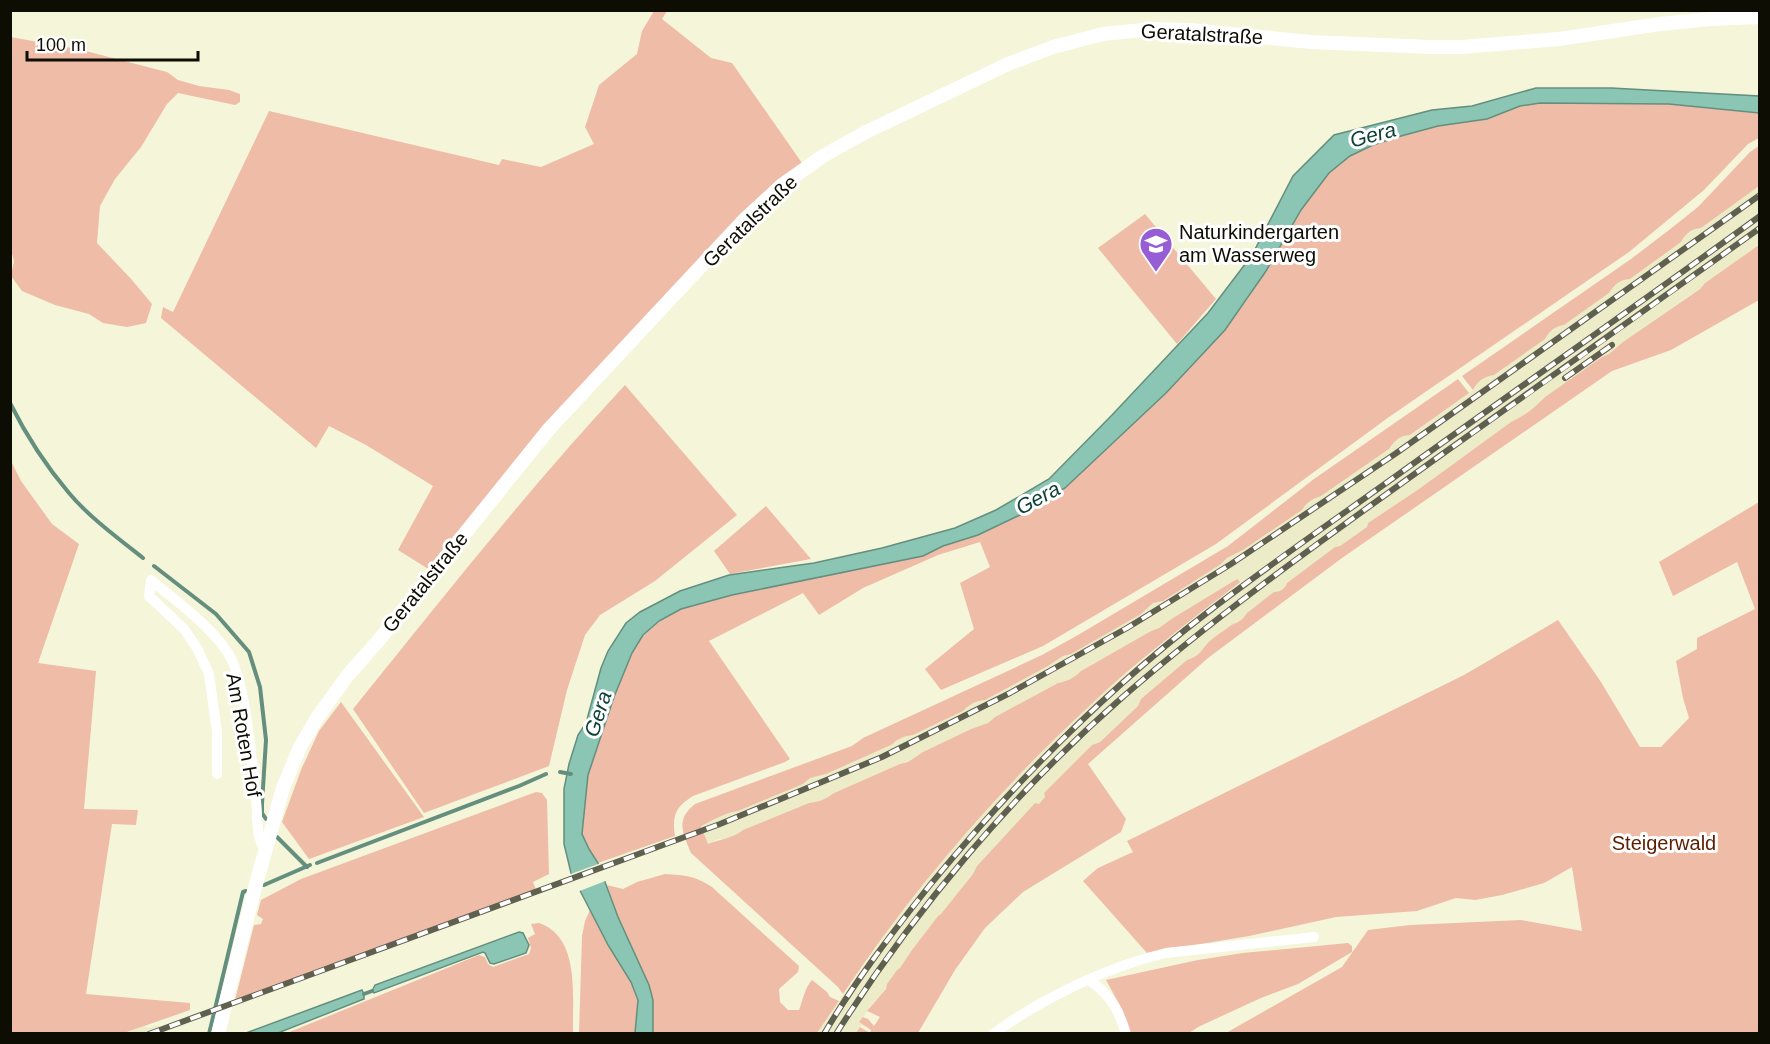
<svg xmlns="http://www.w3.org/2000/svg" width="1770" height="1044" viewBox="0 0 1770 1044" font-family="Helvetica,sans-serif">
  <rect width="100%" height="100%" fill="#f5f5d9"/>
  <!-- built -->
  <g fill="#ececc8">
    <path d="M1759,186V245L1705,283L1700,289L1687,297L1623,342L1609,354L1602,357L1545,397L1538,405L1519,418L1511,422L1419,489L1368,523L1367,527L1340,546L1335,547L1287,583L1286,587L1279,592H1274L1238,623L1233,624L1206,645L1202,651L1195,658L1187,660L1141,699L1138,706L1100,742L1092,745L1044,793L1045,797L1039,804L1035,803L977,866L973,874L941,915L938,916L912,950L911,954L900,968L897,970L881,996L872,1004L860,1022L862,1024L856,1033H817L896,920L945,857L1015,779L1085,709L1133,668L1239,582L1173,618L1167,624L1151,631L1081,671L1075,677L1066,682L1058,683L995,717L988,723L971,729L923,752L908,762L900,764L834,793L827,798L817,802L809,803L743,830L736,836L728,839H718L708,844L701,826L713,821L720,816L728,812L738,811L803,784L810,778L826,774L891,745L897,740L905,736L913,735L963,711L969,705L977,701L985,700L1048,666L1063,656L1071,654L1140,614L1153,603L1163,601L1221,564L1227,558L1243,550L1302,510L1306,504L1314,498L1321,496L1389,449L1394,441L1402,436L1411,435L1473,390L1477,382L1485,377L1494,375L1544,339L1549,332L1556,327L1564,325L1609,293L1614,285L1621,280L1630,279L1681,242L1685,235L1693,229L1701,227Z"/>
    <path d="M159,1025L162,1033L124,1034L144,1026L147,1028Z"/>
  </g>
  <!-- green -->
  <g fill="#efbca8">
    <path d="M654,11H667L662,19L711,58L732,63L802,163L756,201L430,570L398,550L433,486L366,445L329,426L316,448L161,318L163,307L173,312L269,111L499,165L502,159L541,167L594,144L585,127L599,85L637,54L642,31Z"/>
    <path d="M10,37L78,49L132,63L167,72L178,80L199,86L229,90L240,94V102L235,105L178,93L167,104L141,147L115,179L100,206L97,243L132,280L152,304L146,323L127,327L103,323L89,314L55,305L22,291L11,276L14,261L10,246Z"/>
    <path d="M1540,103L1669,104L1759,113V138L1748,144L1704,190L1629,252L1389,417L1216,544L1043,646L941,690L925,669L974,629L960,583L990,567L980,542L938,555L863,588L819,615L803,593L709,641L790,759L785,762L693,796C675,807 672,816 675,836L598,863L589,849L582,834L588,775L614,697L632,653L643,636L659,621L681,609L732,595L922,556L943,546L978,535L1020,515L1065,488L1165,393L1225,330L1249,297L1285,240L1301,210L1329,173L1350,156L1373,145L1401,136L1438,126L1487,119L1520,106Z"/>
    <path d="M1759,146V186L1701,228C1691,229 1686,233 1681,242L1630,279C1619,280 1615,284 1609,293L1564,325C1554,327 1550,330 1545,339L1494,375C1484,377 1478,380 1473,390L1462,376L1631,259L1669,230L1698,207L1750,152Z"/>
    <path d="M1145,214L1216,299L1177,344L1098,248Z"/>
    <path d="M1759,245V300L1671,350L1612,371L1342,558L1208,658L1088,764L1126,819L1121,832L1023,892L985,928L955,970L918,1033H856L860,1027L870,1033L871,1030L859,1022L863,1017L868,1019L874,1026L880,1017L867,1011L886,989L887,984L897,970L900,968L912,950L938,916L941,914L973,874L977,866L1035,803L1039,804L1045,797L1044,793L1092,745L1100,742L1138,706L1141,699L1187,660C1197,657 1200,653 1206,645C1213,637 1225,630 1233,624C1240,622 1244,618 1247,613L1274,592C1280,592 1285,589 1287,583L1335,547L1340,546L1367,527L1368,523L1419,489L1511,422C1524,416 1535,408 1545,397L1602,357L1609,354L1623,342L1700,289L1705,283Z"/>
    <path d="M1458,379L1469,393L1410,435C1399,436 1395,440 1389,449L1321,496C1312,499 1307,502 1302,510L1243,550L1227,558L1221,564L1163,601L1153,603L1141,614L1071,654L1063,656L1048,666L985,700C975,701 970,704 963,711L913,735C903,736 898,739 891,745L826,774L810,778L803,784L738,811C724,813 714,820 701,826L708,844C720,839 732,839 743,830L809,803C819,802 826,799 834,793L900,764L908,762L923,752L971,729L988,723L995,717L1058,683C1068,681 1074,678 1081,671L1151,631L1159,628L1173,618L1237,579L1240,582C1187,623 1133,664 1085,710C994,795 912,890 843,994L838,987L691,853C683,833 675,820 695,804L852,746L863,738L1042,655L1078,635L1228,546L1314,479Z"/>
    <path d="M625,385L737,515L655,581L600,615L585,635L567,690L549,766L424,813L353,709C442,599 529,488 625,385Z"/>
    <path d="M11,461L21,481L52,524L79,544L38,663L96,671L84,809L138,810L136,825L112,824L86,994L190,1003V1010L124,1033H11Z"/>
    <path d="M1759,502V1033H1226L1342,967L1368,930L1410,925L1521,920L1582,931L1572,867L1544,883L1502,895L1475,900L1456,898L1417,911L1336,917L1249,936L1147,953L1083,881L1098,868L1133,852L1127,841L1464,675L1558,620L1601,682L1640,747H1661L1689,718L1683,698L1676,661L1697,649V638L1755,609L1737,562L1673,596L1659,562Z"/>
    <path d="M766,506L811,559L730,574L714,551Z"/>
    <path d="M341,702L424,817L309,859L282,822L301,770L319,731Z"/>
    <path d="M536,792L542,793L547,800L549,874L533,882L536,890L235,1000L254,925L261,924L263,919L257,915L261,900L301,879Z"/>
    <path d="M665,874C685,875 695,876 712,887L799,966L798,972L779,989L780,1002L788,1010H799C803,1000 805,987 812,980L827,992L830,997L839,1001L817,1033H653V1001L649,985L618,917L607,885L623,889L637,882Z"/>
    <path d="M590,910L608,945L631,982L638,1000L635,1033H579L582,936L585,921Z"/>
    <path d="M539,923C581,937 572,998 573,1033H287L479,955L485,957L488,964L493,967L529,954L531,948L528,938L535,934L531,924Z"/>
    <path d="M1348,943L1352,946V952L1298,984L1261,998L1198,1027L1189,1033H1129L1123,1011L1106,980L1198,960L1243,953Z"/>
  </g>
  <!-- water -->
  <g fill="#8ac6b3" stroke="#648e7e" stroke-width="1.5">
    <path d="M1536,88H1611L1759,96V113L1669,104L1540,103L1520,106L1487,119L1438,126L1401,136L1373,145L1350,156L1329,173L1301,210L1266,271L1225,330L1166,393L1065,488L1020,515L978,535L943,546L923,556L732,595L681,609L659,621L643,635L632,653L614,697L588,775L582,834L589,849L598,863L618,917L649,985L653,1000V1033H635L638,1000L631,982L608,945L571,873L564,844V789L569,764L578,735L586,723L601,668L608,651L626,623L640,612L680,591L729,575L814,563L882,548L955,528L996,510L1049,479L1112,415L1208,313L1252,255L1293,176L1334,135L1432,110L1472,106Z"/>
    <path d="M519,932L523,933L529,945L526,953L494,964L490,963L485,953L483,952L374,993L372,991L375,985Z"/>
    <path d="M362,990L364,994V999L278,1033H246Z"/>
  </g>
  <!-- pier -->
  <path fill="#f5f5d9" d="M601,863L608,880L577,892L568,875Z"/>
  <g fill="none" stroke-linecap="round" stroke-linejoin="round">
    <!-- stream -->
    <g stroke="#648e7e" stroke-width="4">
      <path d="M10,403C26,435 46,466 69,493C89,517 119,539 143,558"/>
      <path d="M154,566L216,614L249,652L260,687L266,740L262,804V813L266,819"/>
      <path d="M560,772L571,774"/>
      <path d="M277,837L307,867"/>
      <path d="M317,863L519,786L546,774"/>
      <path d="M264,885L310,865"/>
      <path d="M364,994L372,991"/>
      <path d="M209,1034L243,892L246,891"/>
    </g>
    <!-- minor -->
    <g stroke="#fff" stroke-width="10">
      <path d="M217,774V732L209,674L197,648L184,629L149,596L151,580C177,602 209,624 228,653C245,680 251,750 254,783C255,794 257,805 257,816C258,830 258,838 265,851"/>
      <path d="M1089,980C1110,994 1119,1010 1126,1034"/>
      <path d="M993,1034C1043,998 1106,967 1166,953L1314,937"/>
    </g>
    <!-- tertiary -->
    <path stroke="#fff" stroke-width="14" d="M218,1034L254,891L283,788L300,747L317,718L348,675L379,640L549,429L744,220L782,185L823,156L866,132L1008,64L1053,47L1103,34L1153,29L1190,30L1311,42L1431,47H1461L1559,39L1660,24L1710,19L1760,17"/>
    <!-- rail casing -->
    <g stroke="#606050" stroke-width="6">
      <g id="rail">
        <path d="M1565,378L1612,345"/>
        <path d="M149,1034L720,824L882,757L1010,693L1127,628L1231,564L1395,454L1760,195"/>
        <path d="M824,1034C855,981 892,933 930,885C1012,785 1105,691 1208,612C1269,565 1333,521 1396,476C1517,389 1639,304 1760,216"/>
        <path d="M836,1034C915,909 1014,792 1125,695C1225,608 1334,532 1441,455C1548,380 1654,304 1760,228"/>
      </g>
    </g>
    <!-- rail -->
    <use href="#rail" stroke="#fff" stroke-width="4" stroke-dasharray="11" stroke-linecap="butt"/>
  </g>
  <!-- icons -->
  <defs>
    <g id="school-pin" transform="scale(1.725)"><path d="M0 17L-7.5 6A9.5 9.5 0 1 1 7.5 6Z" fill="#975dd4" stroke="#fff"/><path d="M0-5L7-2L0 1L-7-2ZM-4 1L0 2.5L4 1V4Q0 6-4 4Z" fill="#fff"/></g>
  </defs>
  <g fill-rule="evenodd">
    <use href="#school-pin" x="1156" y="244"/>
  </g>
  <g text-anchor="middle" stroke-width="6" stroke-linejoin="round" paint-order="stroke">
    <!-- street labels -->
    <g font-size="20" fill="#0d0d04" stroke="#fff">
      <text transform="translate(1202 34) rotate(3)" y="7">Geratalstraße</text>
      <text transform="translate(750 221) rotate(-44)" y="7">Geratalstraße</text>
      <text transform="translate(425 582) rotate(-51)" y="7">Geratalstraße</text>
      <text transform="translate(244 735) rotate(80)" y="7">Am Roten Hof</text>
    </g>
    <!-- poi labels -->
    <g font-size="20" fill="#0d0d04" stroke="#fff" text-anchor="start">
      <text x="1179" y="239">Naturkindergarten<tspan x="1179" dy="23">am Wasserweg</tspan></text>
    </g>
    <!-- park labels -->
    <g font-size="20" fill="#5c1e01" stroke="#fff">
      <text x="1664" y="850">Steigerwald</text>
    </g>
    <!-- water labels -->
    <g font-size="21" font-style="italic" fill="#0d4235" stroke="#fff">
      <text transform="translate(1373 135) rotate(-15)" y="7">Gera</text>
      <text transform="translate(1038 498) rotate(-28)" y="7">Gera</text>
      <text transform="translate(598 714) rotate(-72)" y="7">Gera</text>
    </g>
  </g>
  <!-- border -->
  <rect width="1770" height="1044" fill="none" stroke="#0d0d04" stroke-width="24"/>
  <!-- scale -->
  <path d="M27 51v9h171v-9" fill="none" stroke="#0d0d04" stroke-width="3"/>
  <text x="36" y="51" font-size="18" fill="#0d0d04" stroke="#ffffff" stroke-width="4.5" paint-order="stroke">100 m</text>
</svg>
